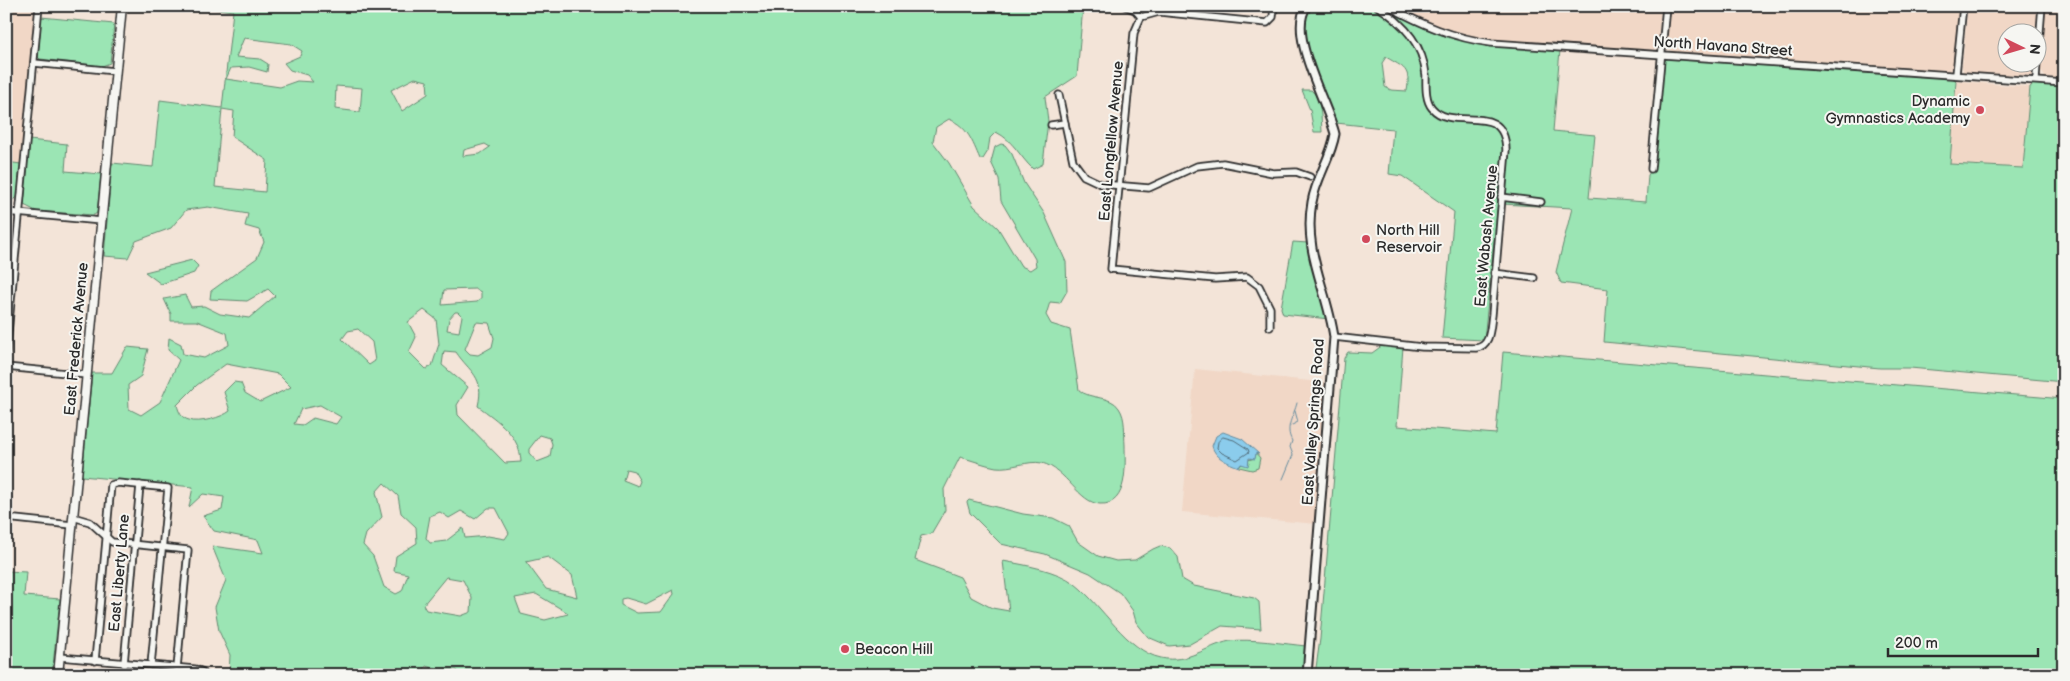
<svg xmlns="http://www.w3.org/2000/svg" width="2070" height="681" viewBox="0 0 2070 681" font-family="'Balsamiq Sans',sans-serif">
  <rect width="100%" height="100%" fill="#f3e4d8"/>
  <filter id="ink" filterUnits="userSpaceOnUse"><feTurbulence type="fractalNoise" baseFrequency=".02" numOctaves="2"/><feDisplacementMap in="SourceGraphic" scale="10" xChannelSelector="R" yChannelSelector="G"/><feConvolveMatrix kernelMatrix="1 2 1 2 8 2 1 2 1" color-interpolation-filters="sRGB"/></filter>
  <g filter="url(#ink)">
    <!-- built -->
    <g fill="#f1d7c6">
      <path d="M6,6H35L21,164L6,162Z"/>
      <path d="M1394,6H1661L1658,43L1654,49L1647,51L1474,38L1444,30Z"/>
      <path d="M1669,6H1960L1954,67L1949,71L1674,52L1667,48L1666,45Z"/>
      <path d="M1968,6H2038L2036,32H2008V62L2035,63L2034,70L2031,76L1964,72L1962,67Z"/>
      <path d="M2045,6H2064V79L2045,77L2040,69Z"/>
      <path d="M1956,81L2030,87L2023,168L1949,164Z"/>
      <path d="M1195,369L1330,383L1317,524L1182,512Z"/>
    </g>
    <!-- green -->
    <g fill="#9be5b4" stroke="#638870" fill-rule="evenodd">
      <path d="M193,6H1083L1077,76L1045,97L1048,121L1043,164L1033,169C1019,156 1014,141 996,132L990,138L988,151L983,159H980C972,141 968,127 949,119L936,127L933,142L949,163L974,206L998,228L1021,266L1030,270L1036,266L1035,259L1001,201L999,179L991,162L995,147L1001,144L1005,145L1012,154L1024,183L1044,213L1066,262L1067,291L1060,303L1050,302L1046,315L1051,324L1070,330L1079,390C1090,400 1111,395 1119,408C1126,418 1124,433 1125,445C1125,463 1129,506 1100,504C1079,503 1066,469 1042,463C1028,460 1011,469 996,467C984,465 972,460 960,457L944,489L945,510L931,534L921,536L915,560L960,577L971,597L992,608L1009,611L1003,561C1025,565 1057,570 1075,584C1102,605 1127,651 1161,658C1187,664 1206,646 1230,641C1249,638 1286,644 1306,646L1304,675H459L457,670H438L426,666L423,671L428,675H229L230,655L219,631L215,607L226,580L212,546L263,553L258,540L214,531L203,516L222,510L224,497L203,494L189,507L193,487L82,476L92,373H112L127,347L148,349L141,376L128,385L129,409L141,415L160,402L179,360L168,350L169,338L181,344L183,354L204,358L229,345L227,333L197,321H171V314L164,299L185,295L191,307L204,306L220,314L249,318L275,296L268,289L247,301L210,299L211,291L257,258L264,242L259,230L245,226L248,214L208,207L186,210L171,228L136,241L128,258L104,256L112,163L153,167L160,100L222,108L233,11ZM244,38L291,44L302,51L300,56L284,63L290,70L307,75L313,82L297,81L280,87L226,79L231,68L249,67L267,72L268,64L260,59L236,57ZM415,78L427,81L428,94L402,111L391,90ZM336,86L362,88L360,112L335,109ZM222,109L234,111L232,137L267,160L265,192L215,187ZM485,144L490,147L480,154L463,156L464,150ZM475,289L481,292V299L477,302L442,305L444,290ZM424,310L436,319L439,344L432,366L426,369L409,352L416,337L408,322ZM455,312H458L462,316L459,332L447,330L449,319ZM476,322L489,323L494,338L492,347L478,355L470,354L465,349ZM358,329L372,342L375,361L369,365L342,339L348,331ZM444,351L456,352C470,373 485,376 478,406C498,421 520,435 521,462L505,463L458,415L457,405L468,387L442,365ZM226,364L278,374L291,387L260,402L245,393L241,383L234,382L224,392L230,411C223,417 199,424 189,420C181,418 179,412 177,405L197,385ZM320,405L341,417L336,424L313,418L303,425L294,424L301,409ZM540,435L550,438L552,444L550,457L537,462L529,453V449ZM626,469L634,471L640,481L638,486L623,480ZM384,483L398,496L401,513L416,527L417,543L396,556L394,571L408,574L402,591L396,594L384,587L373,556L363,545L366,534L382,517L376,492ZM488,508H496L509,533L505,539L488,536L465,538L463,528L446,541L430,543L426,538L430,516L440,512L449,518L461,511L475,519ZM548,557L572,575L577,597L546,589L526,562ZM446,577L463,580L472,598L471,612L461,616L426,610L423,605ZM673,590L674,594L661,612L637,613L621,605V599L626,598L646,604ZM536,594L568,613V614L545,620L521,614L515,598Z"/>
      <path d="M1310,6C1327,6 1354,3 1371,6C1397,12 1422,50 1424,75C1425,88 1422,103 1432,111C1455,131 1492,107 1504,143L1484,340L1442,338L1454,212L1402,176L1389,174L1393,129L1336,123C1325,97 1292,31 1310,6ZM1386,57C1404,68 1411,68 1407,91L1391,90L1385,87L1382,63Z"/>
      <path d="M1379,6H1384C1403,17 1422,29 1442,35C1480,46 1521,47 1560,50L1553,131L1595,135L1589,198L1646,202L1648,175L1652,169L1664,61L1670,57L1952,76L1956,81L1950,164L2023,168L2030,87L2035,83L2064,85V382L1910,368H1880L1604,342L1608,289L1561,283L1556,272L1572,208L1502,204C1504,184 1511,158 1507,138C1499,100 1451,131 1433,105C1426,96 1428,82 1428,71C1425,42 1404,20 1379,6Z"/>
      <path d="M41,17L114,24L110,63L102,66L40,59L38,57Z"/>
      <path d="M1302,90H1311C1322,99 1321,118 1322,132H1314L1310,110Z"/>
      <path d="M29,140L67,144L65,171L101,174L97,213L94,215L36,211L24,205Z"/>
      <path d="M6,162L21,164L18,196L6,205Z"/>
      <path d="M1293,242L1308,243C1309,270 1322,294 1329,319L1283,314L1281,308Z"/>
      <path d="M192,260L198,266L194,273L161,284L145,272Z"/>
      <path d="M1383,345L1403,347L1397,426L1496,434L1503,352L2064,399V675H1315L1320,639L1344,358L1348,352L1372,353Z"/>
      <path d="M1256,453L1260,458L1258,468L1252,470L1239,467L1242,464H1249L1248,460L1255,458Z"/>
      <path d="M969,500L1023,514L1053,518L1069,526L1078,542L1098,556L1116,561L1135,560L1153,549L1160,546L1170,548L1178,557L1182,579L1194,586L1254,598L1259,602L1261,629L1222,626L1190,644L1169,646L1148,637L1136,622L1133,611L1120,593L1090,573L1045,554L1001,544L970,513L967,502Z"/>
      <path d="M6,571L26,572L24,596L60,599L52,675H6Z"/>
    </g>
    <!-- water -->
    <path fill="#8bccec" stroke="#658c9f" d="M1223,432L1242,439L1259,454L1256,453L1255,459L1249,458L1248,466L1241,464L1239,467C1228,463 1215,458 1212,446L1216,436Z"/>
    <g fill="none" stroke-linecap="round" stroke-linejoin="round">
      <!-- shore -->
      <path stroke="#516b78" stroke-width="1" d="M1223,437L1234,440L1248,449L1249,452L1237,460L1222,453L1217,448L1218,442Z"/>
      <!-- stream -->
      <g stroke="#658c9f" stroke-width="1">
        <path d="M1290,426L1298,422L1295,411"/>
        <path d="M1283,479L1293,455L1290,447L1292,441C1284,427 1294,416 1297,403"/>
      </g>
      <!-- minor casing -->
      <g stroke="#2b2b2b" stroke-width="9">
        <g id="minor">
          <path d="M1125,6L1135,10L1141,17"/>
          <path d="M1388,6C1421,24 1453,38 1491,43L2064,83"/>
          <path d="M1141,17L1134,33L1111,269L1215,279L1247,277L1259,286L1270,308V327"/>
          <path d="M1141,17L1159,12L1267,23L1273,17L1274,6"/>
          <path d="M2038,56L2042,6"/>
          <path d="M34,63L115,71"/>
          <path d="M1956,74L1963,6"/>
          <path d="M2036,80L2037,62"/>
          <path d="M1059,95L1073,161L1084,176L1101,184L1149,188L1197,166L1223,163L1273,173L1296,172L1310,177"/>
          <path d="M1051,125L1065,123"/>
          <path d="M1651,169L1666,6"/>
          <path d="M1501,197L1541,202"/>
          <path d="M6,212L101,221"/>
          <path d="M1494,273L1534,278"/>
          <path d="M1334,337L1422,347L1476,348C1491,346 1490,328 1492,315L1506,150C1505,99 1453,133 1432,108C1425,100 1426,85 1426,75C1423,43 1402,22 1377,6"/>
          <path d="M6,354L39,6"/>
          <path d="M6,367L87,375"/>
          <path d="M73,517L90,522L112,542L188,550L177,668"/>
          <path d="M6,518L72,525"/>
          <path d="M60,657L195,669L203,672L204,675"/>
          <path d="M95,661L111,485L118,483L168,488L151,665"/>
          <path d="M124,664L140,485"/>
        </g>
      </g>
      <!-- tertiary casing -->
      <g stroke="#2b2b2b" stroke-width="11">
        <path id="tertiary" d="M1307,6C1286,33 1328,104 1335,134C1331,158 1316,178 1312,202C1303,253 1327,288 1334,337L1307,675"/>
      </g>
      <!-- secondary casing -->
      <g stroke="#2b2b2b" stroke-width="11">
        <path id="secondary" d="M58,675L122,6"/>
      </g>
      <!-- minor -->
      <use href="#minor" stroke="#f6f6f2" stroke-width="5.5"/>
      <!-- tertiary -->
      <use href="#tertiary" stroke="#f6f6f2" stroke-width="7"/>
      <!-- secondary -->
      <use href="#secondary" stroke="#f6f6f2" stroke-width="8"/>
    </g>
  </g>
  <!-- markers -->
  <g fill="#d1495b" stroke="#f6f6f2" stroke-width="2">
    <circle cx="1980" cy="110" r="5"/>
    <circle cx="1366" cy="239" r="5"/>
    <circle cx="845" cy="649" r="5"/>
  </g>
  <g text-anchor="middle" stroke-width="4" stroke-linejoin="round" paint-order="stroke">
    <!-- street labels -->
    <g font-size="15" fill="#2b2b2b" stroke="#f6f6f2">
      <text transform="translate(1723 46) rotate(4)" y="5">North Havana Street</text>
      <text transform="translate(1111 141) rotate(-85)" y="5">East Longfellow Avenue</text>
      <text transform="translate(1486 236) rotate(-85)" y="5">East Wabash Avenue</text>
      <text transform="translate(76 339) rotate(-85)" y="5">East Frederick Avenue</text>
      <text transform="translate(1313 422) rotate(-86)" y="5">East Valley Springs Road</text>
      <text transform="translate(119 573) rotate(-85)" y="5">East Liberty Lane</text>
    </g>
    <!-- poi labels -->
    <g font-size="15" fill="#2b2b2b" stroke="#f6f6f2" text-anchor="start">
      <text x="1970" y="106" text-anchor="end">Dynamic<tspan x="1970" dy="17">Gymnastics Academy</tspan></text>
      <text x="1376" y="235">North Hill<tspan x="1376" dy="17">Reservoir</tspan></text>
      <text x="855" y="654">Beacon Hill</text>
    </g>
  </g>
  <!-- margin -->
  <rect width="2070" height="681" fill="none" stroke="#f6f6f2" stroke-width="25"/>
  <rect x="12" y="12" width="2045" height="656" fill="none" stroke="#2b2b2b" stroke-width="2" filter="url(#ink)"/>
  <!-- north arrow -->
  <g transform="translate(2022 48) rotate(95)"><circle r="24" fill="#f6f6f2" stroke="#a5a5a2"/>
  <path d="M0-4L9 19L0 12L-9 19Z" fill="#d1495b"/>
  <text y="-8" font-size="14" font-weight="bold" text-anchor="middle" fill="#2b2b2b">N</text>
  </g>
  <!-- scale -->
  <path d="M1888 648v8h150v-8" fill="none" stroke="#2b2b2b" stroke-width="2.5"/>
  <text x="1895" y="648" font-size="15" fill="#2b2b2b" stroke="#f6f6f2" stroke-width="4" paint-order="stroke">200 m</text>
</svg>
